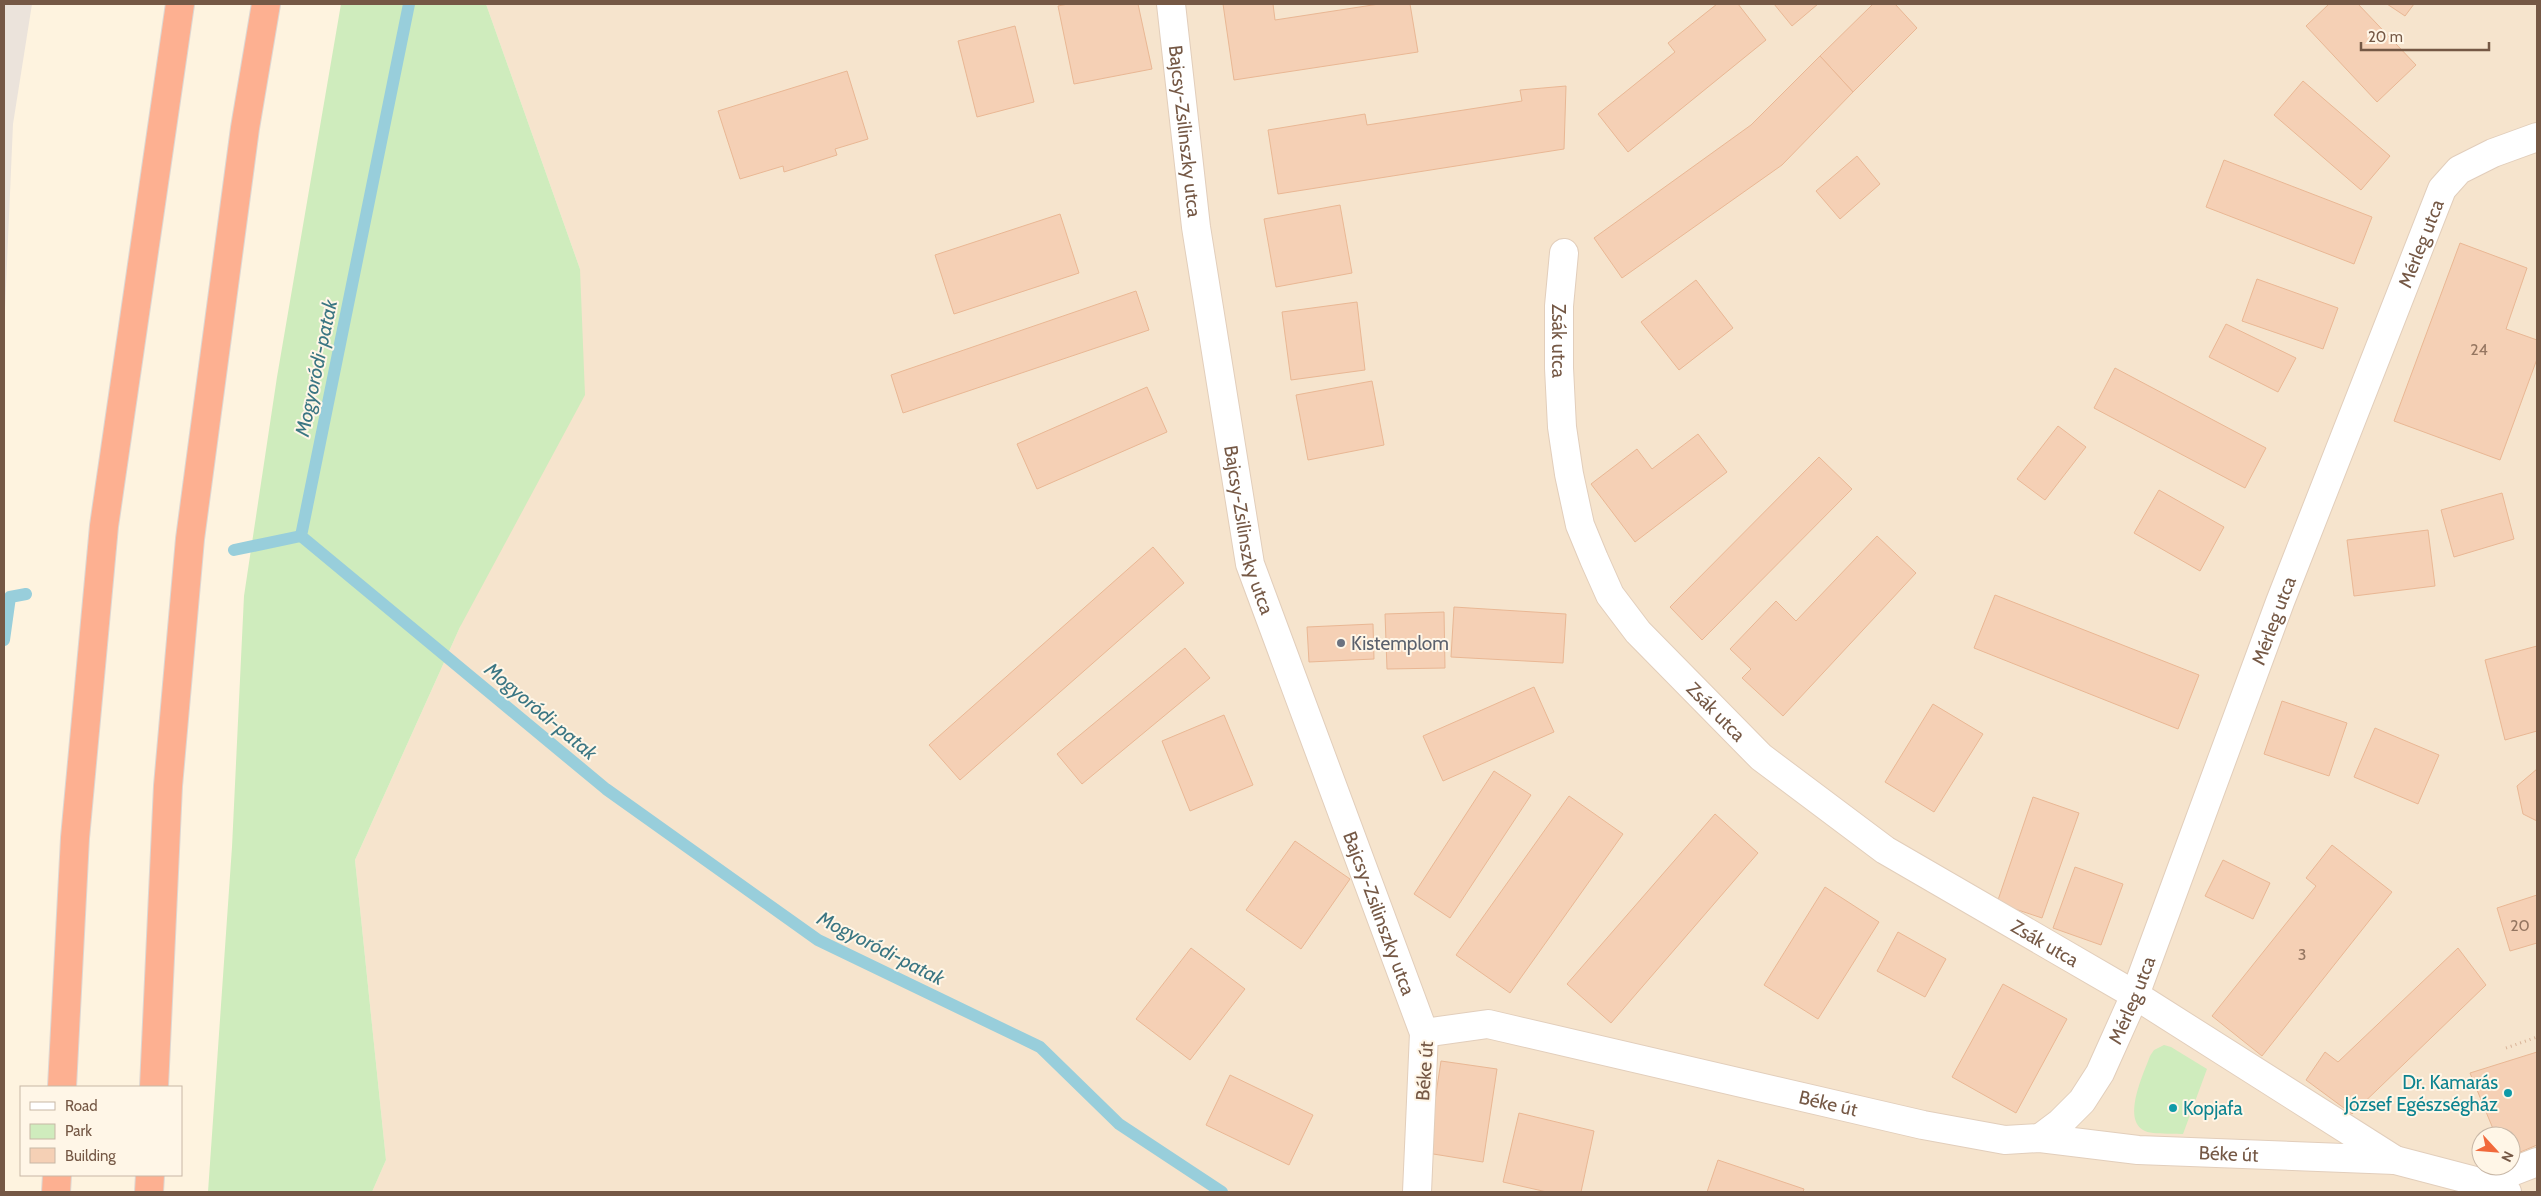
<svg xmlns="http://www.w3.org/2000/svg" width="2541" height="1196" viewBox="0 0 2541 1196" font-family="Cabin,sans-serif">
  <rect width="100%" height="100%" fill="#fef3df"/>
  <!-- residential -->
  <path fill="#f6e4cd" fill-rule="evenodd" d="M486,4H2537V1192H372L386,1160L355,860L460,627L580,269ZM2481,1136H2511V1166H2481Z"/>
  <!-- industrial -->
  <path fill="#ebe3db" d="M4,4H32L13,124L4,332Z"/>
  <!-- green -->
  <g fill="#cfecbd">
    <path d="M341,4H486L580,269L585,395L460,627L355,860L386,1160L372,1192H208L232,847L244,596L277,377Z"/>
    <path d="M2164,1045L2171,1047L2207,1069L2183,1134C2173,1133 2154,1135 2145,1131C2121,1120 2144,1073 2150,1056L2154,1050Z"/>
  </g>
  <g fill="none" stroke-linecap="round" stroke-linejoin="round">
    <!-- stream -->
    <g stroke="#98cedb" stroke-width="12">
      <path d="M409,4L301,536L606,789L818,940L1040,1047L1119,1124L1222,1192"/>
      <path d="M234,550L301,536"/>
      <path d="M4,640L10,597L26,594"/>
    </g>
  </g>
  <!-- building -->
  <g fill="#f5d0b5" stroke="#e9b794">
    <path d="M1068,4H1138L1152,69L1074,84L1058,6Z"/>
    <path d="M1223,4H1273L1275,20L1379,4H1410L1418,52L1234,80Z"/>
    <path d="M1717,4H1738L1766,40L1628,152L1598,114L1675,52L1668,43Z"/>
    <path d="M1774,4H1818L1792,26Z"/>
    <path d="M1873,4H1895L1917,28L1853,92L1820,56Z"/>
    <path d="M2329,4H2358L2416,65L2377,102L2306,26Z"/>
    <path d="M2387,4H2414L2405,16Z"/>
    <path d="M1015,26L1034,102L977,117L958,41Z"/>
    <path d="M1820,56L1853,92L1782,165L1622,278L1594,238L1751,125Z"/>
    <path d="M847,71L868,139L835,149L837,155L784,172L783,166L740,179L718,111Z"/>
    <path d="M2303,81L2390,156L2361,190L2274,115Z"/>
    <path d="M1566,86L1564,149L1278,194L1268,130L1365,114L1367,125L1522,101L1520,90Z"/>
    <path d="M1857,156L1880,184L1840,219L1816,191Z"/>
    <path d="M2224,160L2372,217L2354,264L2206,207Z"/>
    <path d="M1340,205L1352,273L1276,287L1264,219Z"/>
    <path d="M1060,214L1079,273L954,314L935,255Z"/>
    <path d="M2460,243L2527,268L2506,329L2537,340V359L2500,460L2394,421Z"/>
    <path d="M2257,279L2338,308L2323,349L2242,321Z"/>
    <path d="M1696,280L1733,328L1679,370L1641,322Z"/>
    <path d="M1136,291L1149,330L903,413L891,375Z"/>
    <path d="M1357,302L1365,370L1291,380L1282,312Z"/>
    <path d="M2226,324L2296,358L2278,392L2209,357Z"/>
    <path d="M2115,368L2266,448L2245,488L2094,408Z"/>
    <path d="M1372,381L1384,445L1308,460L1296,395Z"/>
    <path d="M1147,387L1167,432L1037,489L1017,444Z"/>
    <path d="M2058,426L2086,447L2045,500L2017,479Z"/>
    <path d="M1698,434L1727,472L1635,542L1591,484L1637,449L1652,469Z"/>
    <path d="M1819,457L1852,489L1702,640L1670,607Z"/>
    <path d="M2159,490L2224,527L2200,571L2134,533Z"/>
    <path d="M2502,493L2514,539L2454,557L2441,510Z"/>
    <path d="M2428,530L2435,586L2354,596L2347,540Z"/>
    <path d="M1877,536L1916,573L1783,716L1742,678L1751,669L1730,649L1776,601L1796,621Z"/>
    <path d="M1153,547L1184,583L960,780L929,745Z"/>
    <path d="M1995,595L2199,675L2178,729L1974,648Z"/>
    <path d="M1454,607L1566,614L1563,663L1451,657Z"/>
    <path d="M1444,612L1445,668L1387,669L1385,614Z"/>
    <path d="M1373,624L1374,659L1309,662L1307,627Z"/>
    <path d="M2537,646V731L2505,740L2485,660Z"/>
    <path d="M1185,648L1210,678L1082,784L1057,754Z"/>
    <path d="M1534,687L1554,732L1443,781L1423,736Z"/>
    <path d="M2282,701L2347,723L2329,776L2264,754Z"/>
    <path d="M1933,704L1983,734L1934,812L1885,782Z"/>
    <path d="M1224,715L1253,785L1190,811L1162,741Z"/>
    <path d="M2375,728L2439,755L2418,804L2354,777Z"/>
    <path d="M2537,769V821L2523,814L2517,786Z"/>
    <path d="M1494,771L1531,795L1450,918L1414,894Z"/>
    <path d="M1569,796L1623,834L1510,993L1456,955Z"/>
    <path d="M2033,797L2079,813L2042,918L1997,903Z"/>
    <path d="M1715,814L1758,853L1611,1023L1567,984Z"/>
    <path d="M1295,841L1350,879L1301,949L1246,910Z"/>
    <path d="M2332,845L2392,892L2262,1056L2212,1016L2316,886L2306,878Z"/>
    <path d="M2223,860L2270,883L2253,919L2205,896Z"/>
    <path d="M2075,867L2123,884L2101,945L2053,928Z"/>
    <path d="M1825,887L1879,922L1818,1019L1764,985Z"/>
    <path d="M2537,895V943L2510,951L2497,908Z"/>
    <path d="M1898,932L1946,959L1925,997L1877,971Z"/>
    <path d="M1191,948L1245,989L1190,1060L1136,1019Z"/>
    <path d="M2458,948L2486,985L2352,1114L2306,1080L2325,1052L2338,1062Z"/>
    <path d="M2003,984L2067,1019L2016,1113L1952,1077Z"/>
    <path d="M2537,1052V1145L2511,1156V1136H2496L2470,1073Z"/>
    <path d="M1441,1061L1497,1069L1483,1162L1427,1153Z"/>
    <path d="M1230,1075L1313,1115L1289,1165L1206,1125Z"/>
    <path d="M1519,1113L1594,1131L1581,1192H1547L1503,1182Z"/>
    <path d="M1718,1160L1804,1189L1803,1192H1707Z"/>
  </g>
  <g fill="none" stroke-linecap="round" stroke-linejoin="round">
    <!-- minor casing -->
    <g stroke="#e2cebb" stroke-width="30">
      <g id="minor">
        <path id="s1" d="M1171,4L1196,227L1250,564L1424,1033L1417,1192"/>
        <path id="s2" d="M1564,253L1559,306V368L1562,427L1569,474L1580,525L1594,559L1610,595L1638,632L1761,757L1885,850L2135,995L2395,1160"/>
        <path id="s3" d="M1424,1033L1488,1024L1923,1125L2005,1140L2040,1138L2138,1150L2395,1160L2483,1183L2507,1192"/>
        <path id="s4" d="M2040,1138L2060,1123L2082,1101L2100,1073L2135,995L2280,602L2442,189L2459,170L2493,153L2537,137"/>
        <path d="M2483,1183L2537,1162"/>
      </g>
    </g>
    <!-- highway casing -->
    <g stroke="#ded7d2" stroke-width="30">
      <g id="highway">
        <path d="M62,1087L75,838L104,526L180,4"/>
        <path d="M154,1087L168,786L190,539L245,128L266,4"/>
        <path d="M56,1192L57,1175"/>
        <path d="M149,1192L150,1175"/>
      </g>
    </g>
    <!-- path -->
    <path stroke="#d9b398" stroke-width="3" stroke-dasharray="1 4" stroke-linecap="butt" d="M2506,1048L2537,1037"/>
    <!-- minor -->
    <use href="#minor" stroke="#fff" stroke-width="28"/>
    <!-- highway -->
    <use href="#highway" stroke="#fdb091" stroke-width="28"/>
  </g>
  <!-- markers -->
  <circle fill="#6b7280" stroke="#fff6e7" stroke-width="2" cx="1341" cy="643" r="5"/>
  <g fill="#0f9aa8" stroke="#fff6e7" stroke-width="2">
    <circle cx="2508" cy="1093" r="5"/>
    <circle cx="2173" cy="1108" r="5"/>
  </g>
  <g text-anchor="middle" stroke-width="4" stroke-linejoin="round" paint-order="stroke">
    <!-- number labels -->
    <g font-size="16" fill="#957661">
      <text x="2479" y="355">24</text>
      <text x="2520" y="931">20</text>
      <text x="2302" y="960">3</text>
    </g>
    <!-- street labels -->
    <g font-size="19" fill="#755845" stroke="#fff6e7">
      <text dy="7" stroke="none"><textPath href="#s1" startOffset="128">Bajcsy-Zsilinszky utca</textPath></text>
      <text dy="7" stroke="none"><textPath href="#s4" startOffset="979">Mérleg utca</textPath></text>
      <text dy="7" stroke="none"><textPath href="#s2" startOffset="88">Zsák utca</textPath></text>
      <text dy="7" stroke="none"><textPath href="#s1" startOffset="532">Bajcsy-Zsilinszky utca</textPath></text>
      <text dy="7" stroke="none"><textPath href="#s4" startOffset="574">Mérleg utca</textPath></text>
      <text dy="7" stroke="none"><textPath href="#s2" startOffset="508">Zsák utca</textPath></text>
      <text dy="7" stroke="none"><textPath href="#s1" startOffset="938">Bajcsy-Zsilinszky utca</textPath></text>
      <text dy="7" stroke="none"><textPath href="#s2" startOffset="912">Zsák utca</textPath></text>
      <text dy="7" stroke="none"><textPath href="#s4" startOffset="169">Mérleg utca</textPath></text>
      <text transform="translate(1424 1071) rotate(-86)" y="7">Béke út</text>
      <text dy="7" stroke="none"><textPath href="#s3" startOffset="414">Béke út</textPath></text>
      <text dy="7" stroke="none"><textPath href="#s3" startOffset="819">Béke út</textPath></text>
    </g>
    <!-- worship labels -->
    <g font-size="19" fill="#5b616d" stroke="#fff6e7" text-anchor="start">
      <text x="1351" y="650">Kistemplom</text>
    </g>
    <!-- culture labels -->
    <g font-size="19" fill="#0d838f" stroke="#fff6e7" text-anchor="end">
      <text x="2498" y="1089">Dr. Kamarás<tspan x="2498" dy="22">József Egészségház</tspan></text>
      <text x="2183" y="1115" text-anchor="start">Kopjafa</text>
    </g>
    <!-- water labels -->
    <g font-size="20" font-style="italic" fill="#3b7683" stroke="#fff6e7">
      <text transform="translate(316 368) rotate(-78)" y="7">Mogyoródi-patak</text>
      <text transform="translate(541 711) rotate(40)" y="7">Mogyoródi-patak</text>
      <text transform="translate(881 948) rotate(27)" y="7">Mogyoródi-patak</text>
    </g>
  </g>
  <!-- border -->
  <rect width="2541" height="1196" fill="none" stroke="#755845" stroke-width="10"/>
  <!-- legend -->
  <rect x="20" y="1086" width="162" height="90" fill="#fff6e7" stroke="#c8b7a6"/>
  <rect x="30" y="1102" width="25" height="8" fill="#ffffff" stroke="#c8b7a6"/>
  <text x="65" y="1111" font-size="15" fill="#755845">Road</text>
  <rect x="30" y="1124" width="25" height="15" fill="#cfecbd" stroke="#c8b7a6"/>
  <text x="65" y="1136" font-size="15" fill="#755845">Park</text>
  <rect x="30" y="1148" width="25" height="15" fill="#f5d0b5" stroke="#c8b7a6"/>
  <text x="65" y="1161" font-size="15" fill="#755845">Building</text>
  <!-- north arrow -->
  <g transform="translate(2496 1151) rotate(116)"><circle r="24" fill="#fff6e7" stroke="#c8b7a6"/>
  <path d="M0-4L9 19L0 12L-9 19Z" fill="#f1693b"/>
  <text y="-8" font-size="14" font-weight="bold" text-anchor="middle" fill="#755845">N</text>
  </g>
  <!-- scale -->
  <path d="M2361 42v8h128v-8" fill="none" stroke="#755845" stroke-width="2.5"/>
  <text x="2368" y="42" font-size="15" fill="#755845" stroke="#fff6e7" stroke-width="4" paint-order="stroke">20 m</text>
</svg>
